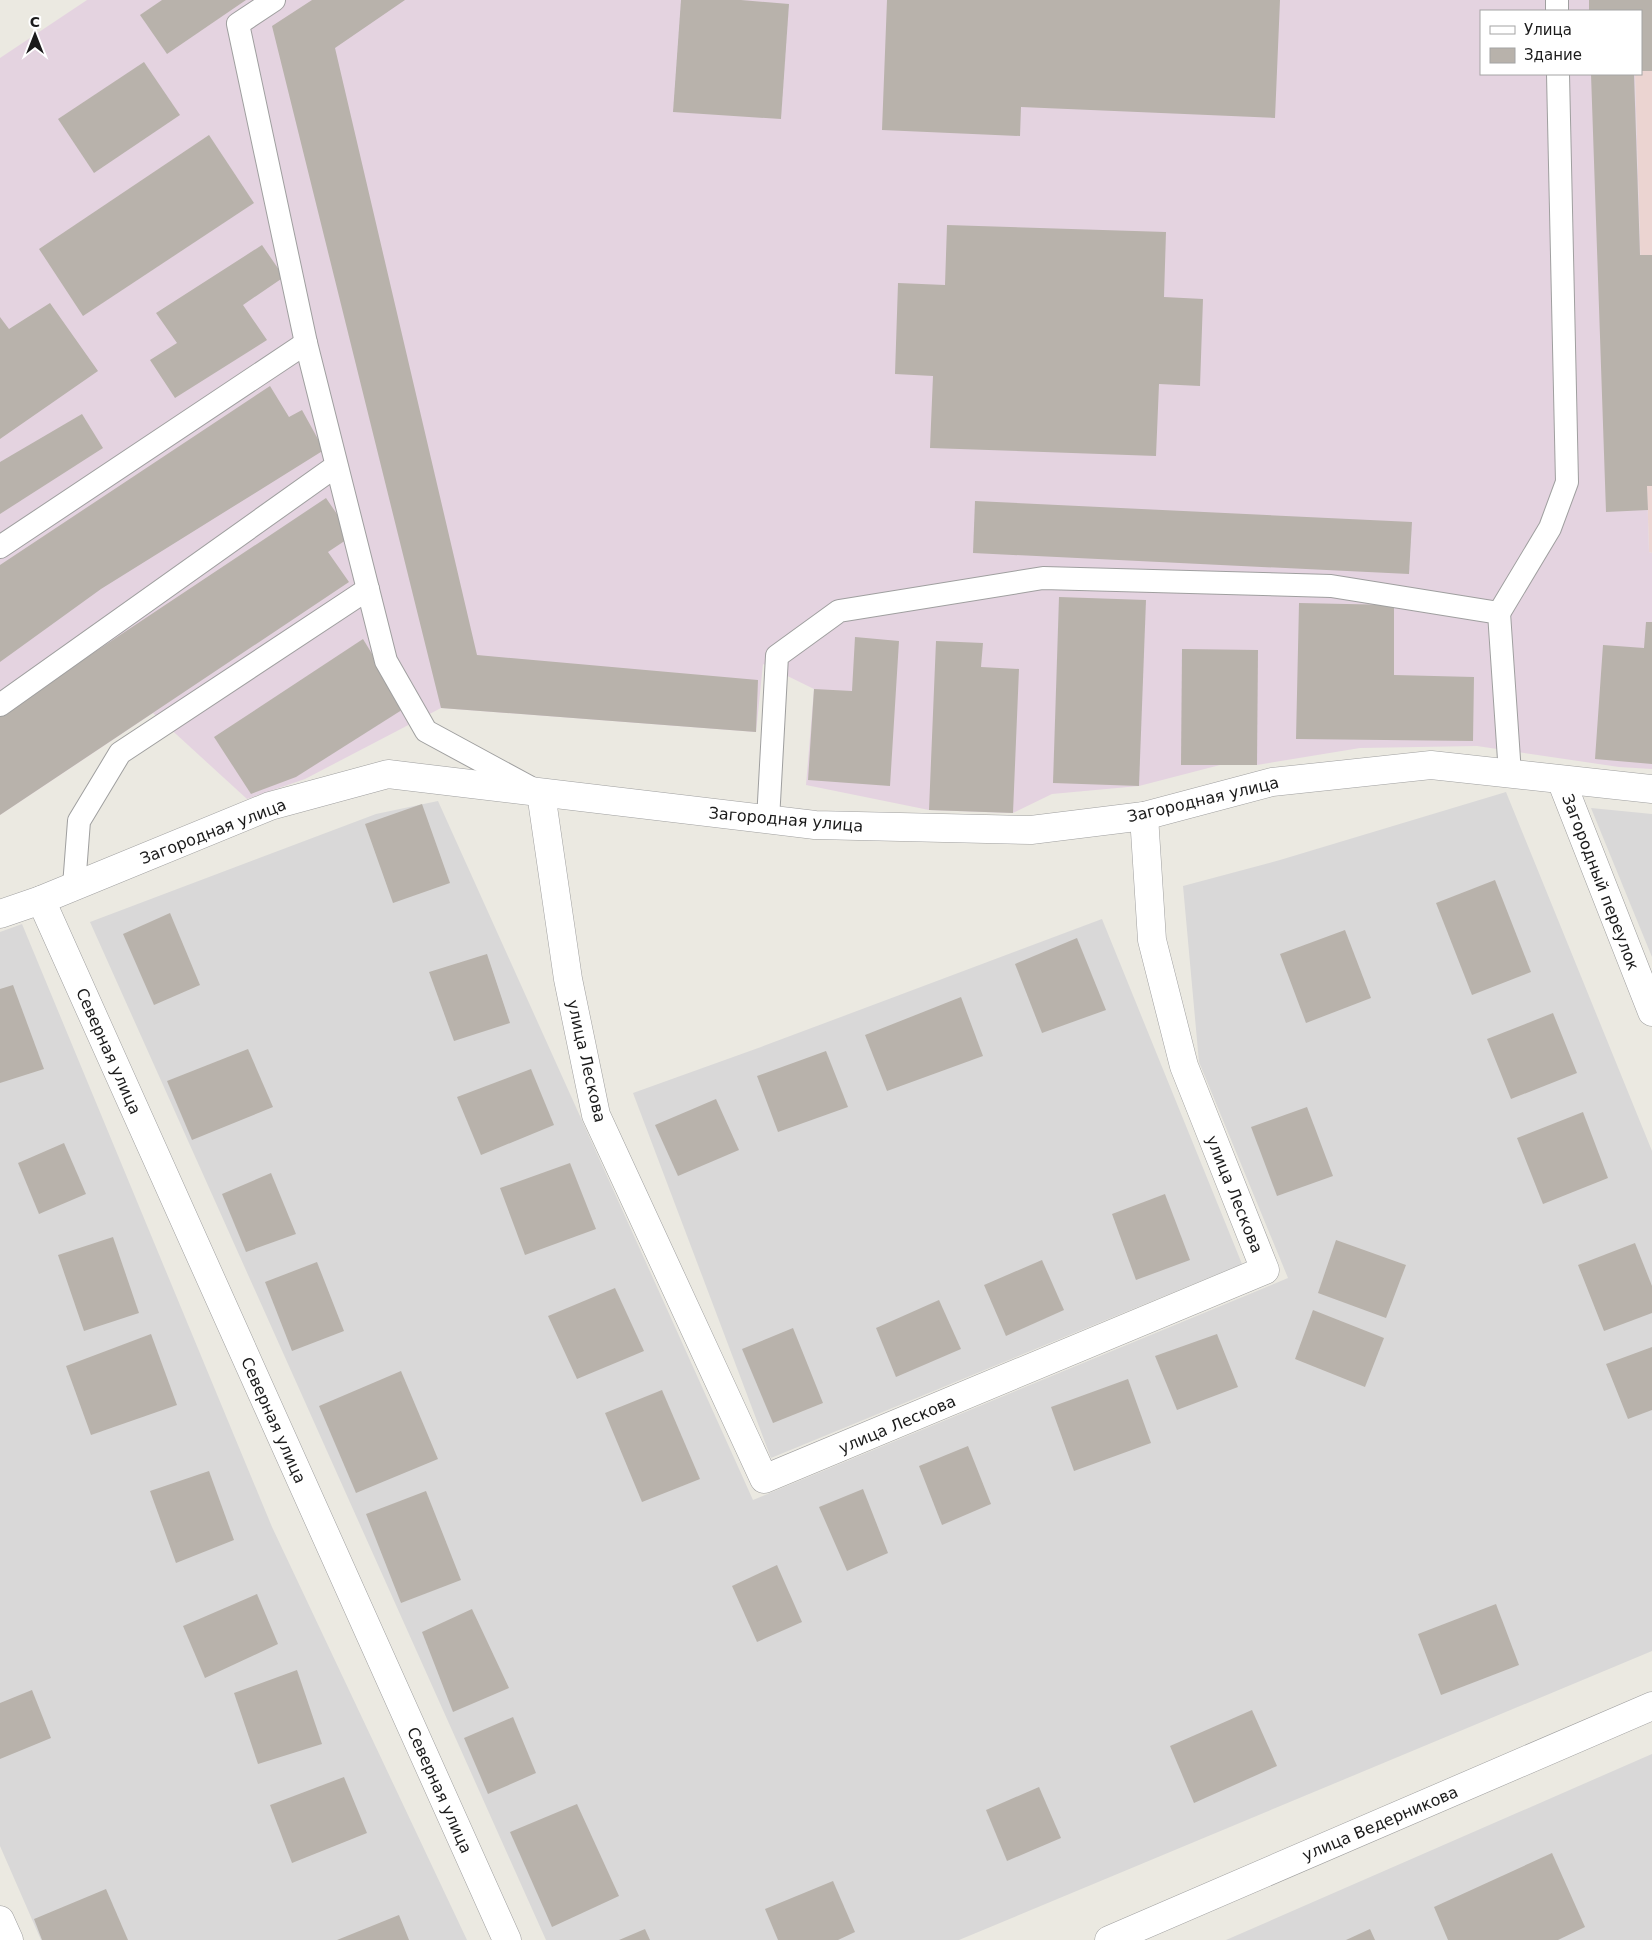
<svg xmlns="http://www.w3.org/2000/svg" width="1652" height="1940" viewBox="0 0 1652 1940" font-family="'DejaVu Sans',sans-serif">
  <rect width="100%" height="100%" fill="#ebe9e1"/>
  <!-- residential -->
  <g fill="#d9d8d8">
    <path d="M1506,792L1652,1151V1651L959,1940H546L90,922L376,814L438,801L753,1500L1288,1278L1199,1062L1183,886L1280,860Z"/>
    <path d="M1591,808L1652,814V957Z"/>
    <path d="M1102,919L1242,1264L771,1458L633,1093L761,1047Z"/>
    <path d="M22,924L272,1527L467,1940H41L0,1846V932Z"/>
    <path d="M1652,1754V1940H1226Z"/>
  </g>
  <!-- commercial -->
  <path fill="#ebd4d1" d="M1632,0H1652V553L1649,552L1635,74H1641V11H1633Z"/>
  <!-- industrial -->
  <path fill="#e4d3e0" d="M87,0H1632L1633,11H1481V74H1635L1649,552L1652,553V769L1619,767L1477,746L1360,748L1257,765H1220L1139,786L1052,794L1013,813L929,810L806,785L814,689L763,664L756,732L441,708L305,779L247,799L153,713L0,815V58Z"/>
  <!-- building -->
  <g fill="#b8b2ab">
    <path d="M162,0H246L167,54L140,15Z"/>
    <path d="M312,0H405L335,48L477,655L758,680L756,732L441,708L272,26Z"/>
    <path d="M681,0H741L789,4L781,119L673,112Z"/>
    <path d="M887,0H1280L1275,118L1021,107L1020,136L882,130Z"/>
    <path d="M1589,0H1652V71H1641V11H1589Z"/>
    <path d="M144,62L180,115L94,173L58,119Z"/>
    <path d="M1591,74H1634L1640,255H1652V486H1647L1648,510L1606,512Z"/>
    <path d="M209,135L254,203L83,316L39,249Z"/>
    <path d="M947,225L1166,232L1164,297L1203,299L1200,386L1159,384L1156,456L930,448L933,376L895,374L898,283L945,285Z"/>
    <path d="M262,245L284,277L243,305L267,340L175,398L150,360L177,343L156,313Z"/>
    <path d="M50,303L98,371L0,439V317L9,329Z"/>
    <path d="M270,386L289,417L302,410L324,450L101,589L0,662V565Z"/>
    <path d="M82,414L103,448L0,514V462Z"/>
    <path d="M326,498L352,536L328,552L349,582L0,815V715Z"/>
    <path d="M975,501L1412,522L1409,574L973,553Z"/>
    <path d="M1059,597L1146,600L1139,786L1053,783Z"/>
    <path d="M1299,603L1394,605V675L1474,677L1473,741L1296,739Z"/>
    <path d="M1646,622H1652V764L1595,759L1603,645L1644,648Z"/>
    <path d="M855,637L899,641L890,786L808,780L814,689L852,691Z"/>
    <path d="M363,639L405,708L296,777L251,794L214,737Z"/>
    <path d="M936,641L983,643L981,667L1019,669L1013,813L929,810Z"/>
    <path d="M1182,649L1258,650L1257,765H1181Z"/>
    <path d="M422,804L450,883L393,903L365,824Z"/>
    <path d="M1495,880L1531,972L1472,995L1436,903Z"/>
    <path d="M170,913L200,985L154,1005L123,934Z"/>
    <path d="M1345,930L1371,998L1306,1023L1280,954Z"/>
    <path d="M1077,938L1106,1010L1042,1033L1015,964Z"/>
    <path d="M487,954L510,1023L454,1041L429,972Z"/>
    <path d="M13,985L44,1069L0,1083V989Z"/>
    <path d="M961,997L983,1056L887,1091L865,1035Z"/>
    <path d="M1553,1013L1577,1073L1511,1099L1487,1039Z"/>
    <path d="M248,1049L273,1107L192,1140L167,1081Z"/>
    <path d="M826,1051L848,1107L778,1132L757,1076Z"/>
    <path d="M531,1069L554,1125L481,1155L457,1097Z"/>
    <path d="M716,1099L739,1150L678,1176L655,1125Z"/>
    <path d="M1307,1107L1333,1176L1277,1196L1251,1127Z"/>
    <path d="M1583,1112L1608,1178L1543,1204L1517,1138Z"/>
    <path d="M64,1143L86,1194L39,1214L18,1163Z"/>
    <path d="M570,1163L596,1229L525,1255L500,1188Z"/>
    <path d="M271,1173L296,1234L246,1252L222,1194Z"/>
    <path d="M1165,1194L1190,1260L1136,1280L1112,1214Z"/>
    <path d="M113,1237L139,1313L84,1331L58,1255Z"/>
    <path d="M1336,1240L1406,1265L1386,1318L1318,1293Z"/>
    <path d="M1635,1243L1652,1286V1313L1604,1331L1578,1265Z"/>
    <path d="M1042,1260L1064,1310L1006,1336L984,1285Z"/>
    <path d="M317,1262L344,1331L292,1351L265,1282Z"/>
    <path d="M615,1288L644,1351L577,1379L548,1316Z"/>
    <path d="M939,1300L961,1349L896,1377L876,1328Z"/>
    <path d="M1313,1310L1384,1338L1365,1387L1295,1359Z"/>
    <path d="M793,1328L823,1403L773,1423L742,1349Z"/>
    <path d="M151,1334L177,1405L91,1435L66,1366Z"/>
    <path d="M1217,1334L1238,1387L1177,1410L1155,1356Z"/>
    <path d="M1652,1347V1410L1628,1419L1606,1364Z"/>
    <path d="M401,1371L438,1459L356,1493L319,1406Z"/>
    <path d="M1128,1379L1151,1443L1074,1471L1051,1407Z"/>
    <path d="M662,1390L700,1479L642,1502L605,1413Z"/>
    <path d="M968,1446L991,1504L942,1525L919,1466Z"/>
    <path d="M209,1471L234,1540L176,1563L150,1491Z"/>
    <path d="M863,1489L888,1553L847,1571L819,1507Z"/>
    <path d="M426,1491L461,1580L401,1603L366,1514Z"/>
    <path d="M777,1565L802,1622L757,1642L732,1586Z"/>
    <path d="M257,1594L278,1644L205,1678L183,1626Z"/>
    <path d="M1496,1604L1519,1665L1441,1695L1418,1634Z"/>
    <path d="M472,1609L509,1688L453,1712L422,1632Z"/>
    <path d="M297,1670L322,1744L258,1764L234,1693Z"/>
    <path d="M32,1690L51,1738L0,1759V1703Z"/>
    <path d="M1252,1710L1277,1766L1194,1803L1170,1746Z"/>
    <path d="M513,1717L536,1773L488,1794L464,1738Z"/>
    <path d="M344,1777L367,1833L292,1863L270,1805Z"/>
    <path d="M1039,1787L1061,1838L1007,1861L986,1810Z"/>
    <path d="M577,1804L619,1896L552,1927L510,1832Z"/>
    <path d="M1552,1853L1585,1927L1558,1940H1448L1434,1907Z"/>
    <path d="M833,1881L855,1932L838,1940H778L765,1909Z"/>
    <path d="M106,1889L128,1940H42L34,1919Z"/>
    <path d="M399,1915L409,1940H337Z"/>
    <path d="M645,1929L650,1940H619Z"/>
    <path d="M1370,1929L1375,1940H1346Z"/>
  </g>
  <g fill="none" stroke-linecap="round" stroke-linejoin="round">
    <!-- service casing -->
    <g stroke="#9f9f9f" stroke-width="24">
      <g id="service">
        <path d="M274,0L238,24L306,343L386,661L426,731L533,789"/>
        <path d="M1557,0V11"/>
        <path d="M0,547L306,343"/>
        <path d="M1499,613L1550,528L1567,482L1558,74"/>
        <path d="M0,705L336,466"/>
        <path d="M768,820L777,656L839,611L1043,578L1331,586L1499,613L1510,774"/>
        <path d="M74,886L79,821L120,753L368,589"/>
      </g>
    </g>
    <!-- minor casing -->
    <g stroke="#9f9f9f" stroke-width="29">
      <g id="minor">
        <path d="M1561,780L1652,1012"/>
        <path d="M541,793L568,979L596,1115L764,1479L1265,1270L1184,1066L1152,940L1144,816"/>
        <path d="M41,900L507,1940"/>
        <path d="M0,914L41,900L270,806L388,774L815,825L1031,830L1144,816L1272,782L1431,765L1652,789"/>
        <path d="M0,1920L9,1940"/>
      </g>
    </g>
    <!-- tertiary casing -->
    <g stroke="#9f9f9f" stroke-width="29">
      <path id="tertiary" d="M1109,1940L1652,1706"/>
    </g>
    <!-- service -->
    <use href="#service" stroke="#fff" stroke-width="22"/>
    <!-- minor -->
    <use href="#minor" stroke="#fff" stroke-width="28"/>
    <!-- tertiary -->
    <use href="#tertiary" stroke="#fff" stroke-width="28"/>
  </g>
  <g text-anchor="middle" stroke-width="4" stroke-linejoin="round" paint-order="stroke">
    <!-- street labels -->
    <g font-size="16" fill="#1b1b1b" stroke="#fff">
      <text transform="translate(1203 799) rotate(-13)" y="6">Загородная улица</text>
      <text transform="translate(786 819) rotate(5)" y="6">Загородная улица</text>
      <text transform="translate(213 831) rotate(-21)" y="6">Загородная улица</text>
      <text transform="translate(1601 882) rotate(69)" y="6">Загородный переулок</text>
      <text transform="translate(109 1051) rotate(66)" y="6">Северная улица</text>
      <text transform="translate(587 1061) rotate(77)" y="6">улица Лескова</text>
      <text transform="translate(1235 1194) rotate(68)" y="6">улица Лескова</text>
      <text transform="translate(274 1420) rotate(66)" y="6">Северная улица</text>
      <text transform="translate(897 1424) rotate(-23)" y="6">улица Лескова</text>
      <text transform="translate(440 1790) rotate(66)" y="6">Северная улица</text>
      <text transform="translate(1380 1823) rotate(-23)" y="6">улица Ведерникова</text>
    </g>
  </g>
  <!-- legend -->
  <rect x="1480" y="10" width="162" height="65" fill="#ffffff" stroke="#a4a4a4"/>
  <rect x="1490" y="26" width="25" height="8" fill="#ffffff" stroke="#a4a4a4"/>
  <text x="1524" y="35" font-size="15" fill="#1b1b1b">Улица</text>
  <rect x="1490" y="48" width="25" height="15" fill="#b8b2ab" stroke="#a4a4a4"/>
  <text x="1524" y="60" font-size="15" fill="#1b1b1b">Здание</text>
  <!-- north arrow -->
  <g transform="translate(35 35)" stroke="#ffffff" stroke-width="4" paint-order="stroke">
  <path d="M0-4L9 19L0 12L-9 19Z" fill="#1b1b1b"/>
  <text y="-8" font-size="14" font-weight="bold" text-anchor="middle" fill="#1b1b1b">С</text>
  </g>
</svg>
